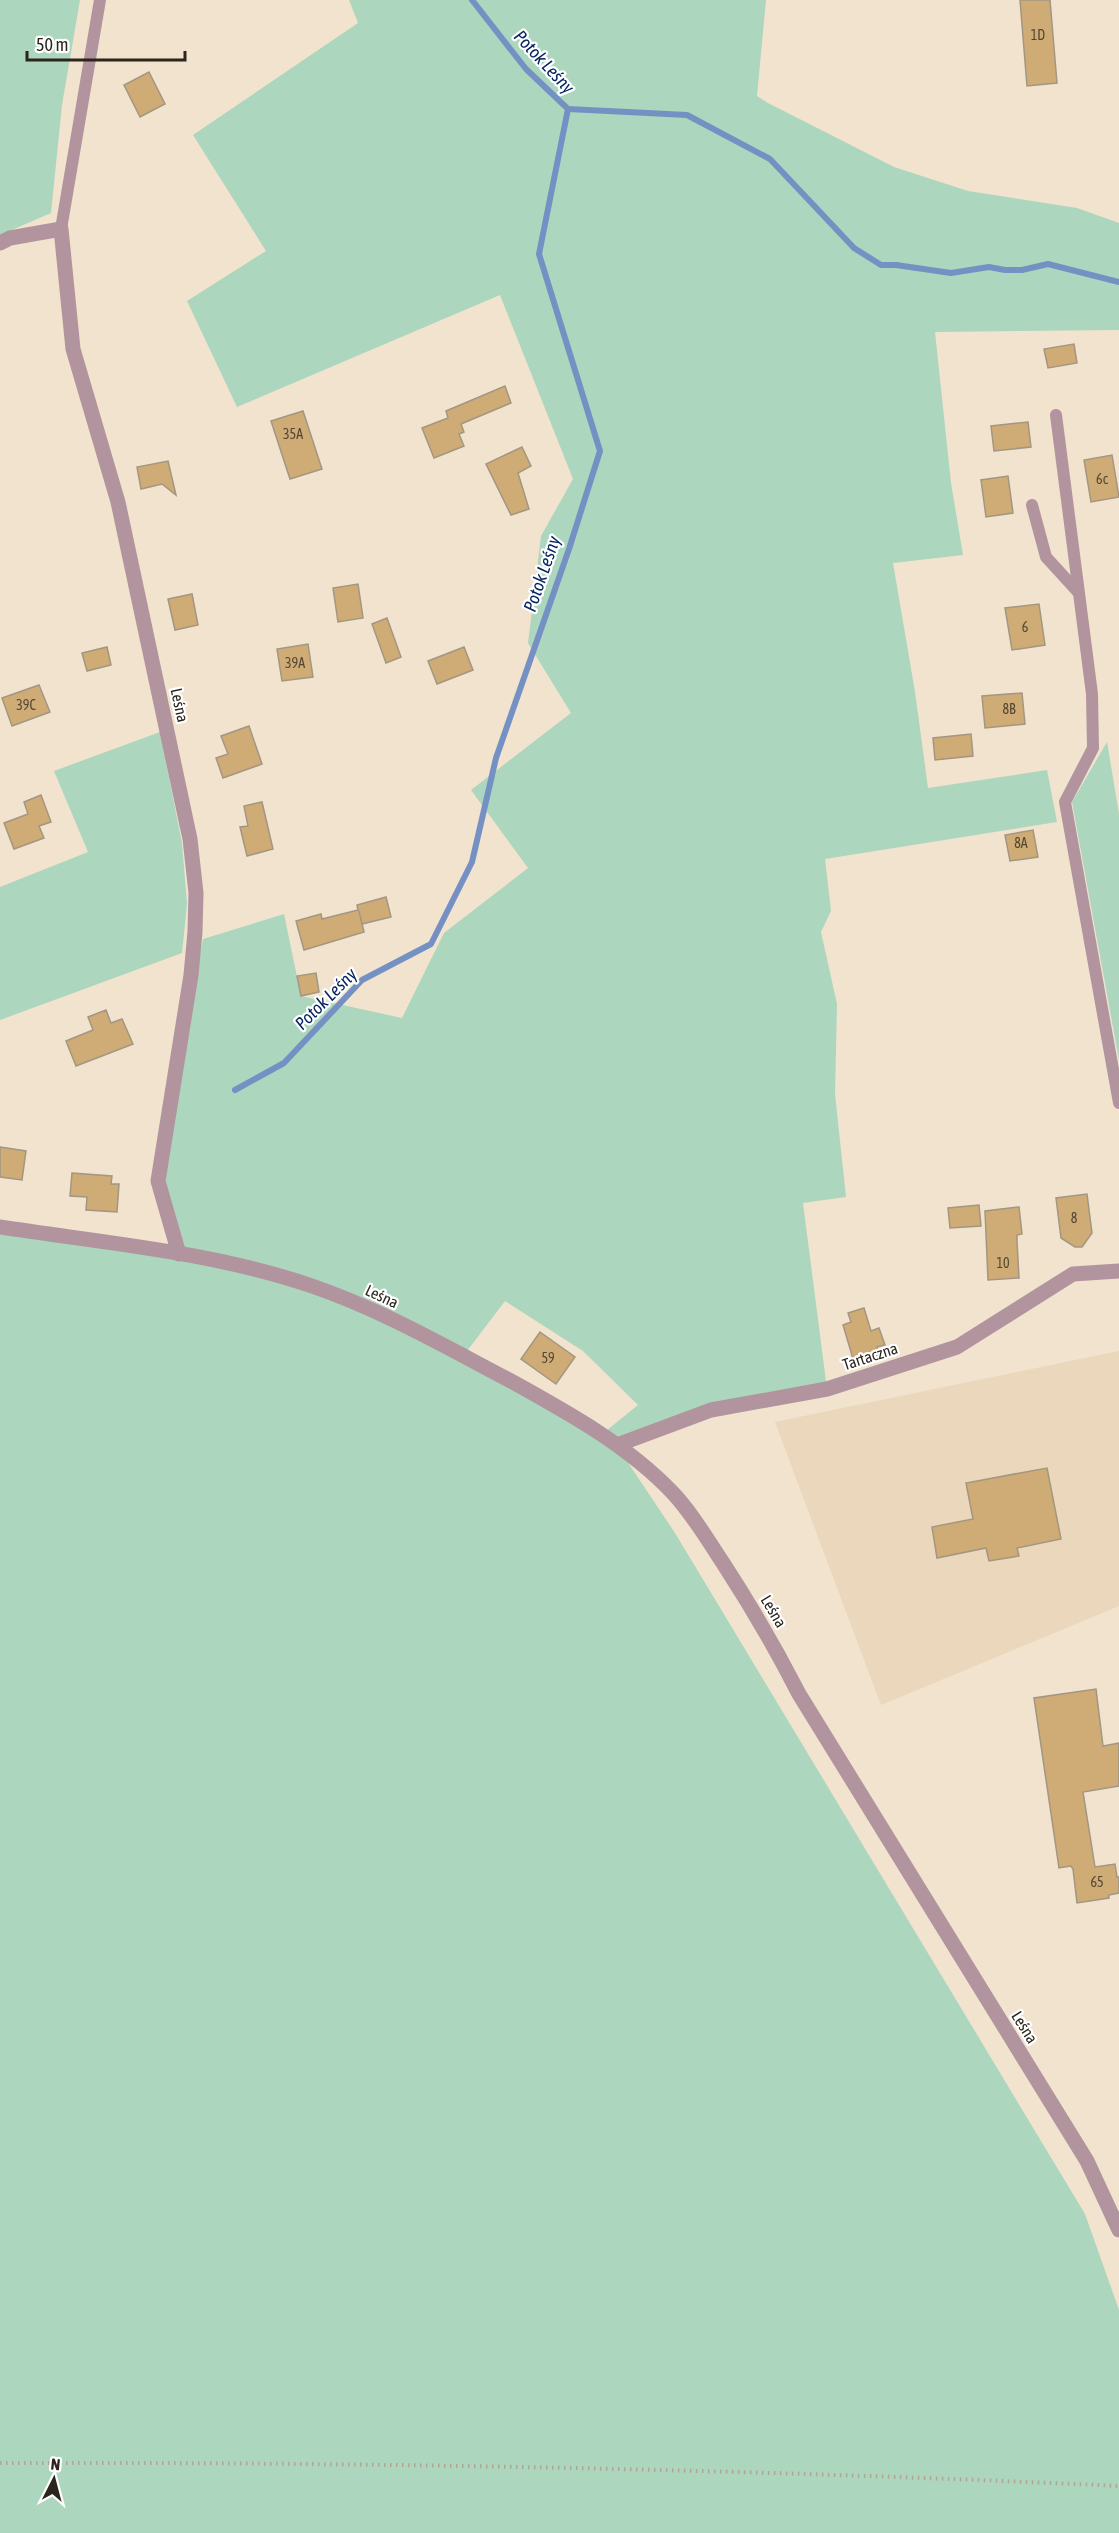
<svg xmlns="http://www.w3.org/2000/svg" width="1119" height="2533" viewBox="0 0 1119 2533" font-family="'Asap Condensed',sans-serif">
  <rect width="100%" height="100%" fill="#f1e3ce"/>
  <!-- built -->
  <path fill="#ead7bc" d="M1119,1351V1606L881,1705L775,1422Z"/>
  <!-- green -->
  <g fill="#acd6bd" fill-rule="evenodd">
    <path d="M0,0H80L62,105L51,213L0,235Z"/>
    <path d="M349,0H766L757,96L768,103L894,167L968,191L1077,208L1119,223V330L935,332L951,483L963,555L893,563L915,692L928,788L1047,770L1057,822L825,859L831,911L821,932L837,1004L835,1094L846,1197L803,1203L827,1389L711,1410L617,1446L675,1533L1085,2214L1119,2310V2533H0V1228L179,1254L170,1223L162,1152L203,939L284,914L301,996L402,1018L444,933L528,868L471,790L571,713L528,643L541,536L573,479L500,295L237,407L187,301L266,251L193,135L358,23ZM505,1301L583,1351L638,1405L601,1435L464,1355Z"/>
    <path d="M160,732L182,843L187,904L182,953L0,1020V887L88,852L54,771Z"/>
    <path d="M1107,742L1119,814V1060L1072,802Z"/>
  </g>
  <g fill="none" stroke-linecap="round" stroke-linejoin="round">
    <!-- stream -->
    <g stroke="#7591c4" stroke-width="6">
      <path d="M568,109L687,115L770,159L854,248L881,265H896L951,273L989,267L1005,270H1022L1048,264L1119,282"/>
      <path d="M235,1090L284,1063L362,980L431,944L472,862L496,758L569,549L600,451L539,254L568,109L526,69L472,0"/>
    </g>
  </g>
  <!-- building -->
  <g fill="#cfab75" stroke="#a39682" stroke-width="1.5">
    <path d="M1020,0H1050L1057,83L1027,86Z"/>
    <path d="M149,72L165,104L140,117L124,85Z"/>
    <path d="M1074,344L1077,363L1048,368L1044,349Z"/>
    <path d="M505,386L511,403L461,424L464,432L459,434L464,446L434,458L422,428L448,418L446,411Z"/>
    <path d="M303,411L322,469L290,479L271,421Z"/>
    <path d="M1028,422L1031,447L994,451L991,426Z"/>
    <path d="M522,447L531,466L518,473L529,509L511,515L486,464Z"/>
    <path d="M1112,455L1119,497L1091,502L1084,460Z"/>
    <path d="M168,461L176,495L162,484L141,489L137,467Z"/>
    <path d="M1008,476L1013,513L986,517L981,480Z"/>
    <path d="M358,584L363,618L338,622L333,588Z"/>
    <path d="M192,594L198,625L175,630L168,599Z"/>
    <path d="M1039,604L1045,645L1012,650L1005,608Z"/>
    <path d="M387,618L401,657L386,663L372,624Z"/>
    <path d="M308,644L313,677L282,681L277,649Z"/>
    <path d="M107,647L111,665L87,671L82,653Z"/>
    <path d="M464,647L473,670L437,684L428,661Z"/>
    <path d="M39,685L50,712L12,726L2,698Z"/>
    <path d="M1022,693L1025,724L985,728L982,696Z"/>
    <path d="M249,726L262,764L223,778L216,758L228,754L221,736Z"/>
    <path d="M971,734L973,756L935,760L933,738Z"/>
    <path d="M41,795L51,822L39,826L44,838L14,849L4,823L28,814L24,802Z"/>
    <path d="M262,802L273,849L247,856L240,827L248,826L244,806Z"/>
    <path d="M1033,830L1038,857L1010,861L1005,835Z"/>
    <path d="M386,897L391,917L362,924L359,911L364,932L304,950L296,921L321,914L322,919L358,910L357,905Z"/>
    <path d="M316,973L319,992L301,996L297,976Z"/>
    <path d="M106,1010L111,1023L122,1019L133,1044L76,1066L66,1041L93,1030L88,1017Z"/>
    <path d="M0,1147L26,1151L22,1180L0,1177Z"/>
    <path d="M72,1173L112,1176L111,1184H119L117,1212L86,1210L87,1197L70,1196Z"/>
    <path d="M1087,1194L1092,1233L1082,1247H1075L1061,1238L1056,1198Z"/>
    <path d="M979,1205L981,1226L950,1228L948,1208Z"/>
    <path d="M1019,1207L1022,1234L1017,1235V1241L1019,1278L988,1280L985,1211Z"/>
    <path d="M864,1308L871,1331L879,1328L885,1345L877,1347L880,1355L854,1362L843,1325L851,1322L848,1313Z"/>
    <path d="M540,1332L575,1357L556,1384L521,1359Z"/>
    <path d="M1047,1468L1061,1539L1017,1548L1019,1556L989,1561L986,1548L937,1558L932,1527L973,1519L966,1483Z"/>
    <path d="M1096,1689L1103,1746L1119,1743V1786L1083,1792L1095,1867L1115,1864L1117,1877H1119V1893L1109,1895V1898L1077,1903L1073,1869L1071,1866L1059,1868L1034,1698Z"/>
  </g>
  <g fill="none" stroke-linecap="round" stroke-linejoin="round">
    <!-- path -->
    <path stroke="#b1a594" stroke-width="4" stroke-dasharray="1.5 4.5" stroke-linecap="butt" d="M0,2463C373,2462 746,2469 1119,2486"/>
    <!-- lane -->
    <g stroke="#b1949e" stroke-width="12">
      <path d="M61,229L100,0"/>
      <path d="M1056,415L1092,694L1093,748L1065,802L1119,1103"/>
      <path d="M1032,505L1046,557L1078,592"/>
    </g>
    <!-- street -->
    <g stroke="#b1949e" stroke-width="15">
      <path d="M0,243L10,238L61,229L73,349L118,502L190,839L196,893L195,932L191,975L158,1181L179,1254"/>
      <path d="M0,1227C104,1243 213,1252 312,1286C382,1310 446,1347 511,1381C567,1412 627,1445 672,1492C692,1513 707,1539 723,1563C751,1606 776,1649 799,1694L1087,2161L1119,2230"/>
      <path d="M617,1445L711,1410L827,1389L957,1347L1073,1274L1119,1271"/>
    </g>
  </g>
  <g text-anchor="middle" stroke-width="4.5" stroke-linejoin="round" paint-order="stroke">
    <!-- number labels -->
    <g font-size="14" fill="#544633">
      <text x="1038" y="40">1D</text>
      <text x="293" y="439">35A</text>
      <text x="1102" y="484">6c</text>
      <text x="1025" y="632">6</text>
      <text x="295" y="668">39A</text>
      <text x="26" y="710">39C</text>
      <text x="1009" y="714">8B</text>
      <text x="1021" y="848">8A</text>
      <text x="1074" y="1223">8</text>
      <text x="1003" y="1268">10</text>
      <text x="548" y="1363">59</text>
      <text x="1097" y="1887">65</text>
    </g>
    <!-- street labels -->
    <g font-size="16" fill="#2b251d" stroke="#fff">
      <text transform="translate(180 705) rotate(78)" y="6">Leśna</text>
      <text transform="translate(382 1296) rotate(25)" y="6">Leśna</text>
      <text transform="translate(870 1356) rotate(-18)" y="6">Tartaczna</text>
      <text transform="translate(774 1611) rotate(59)" y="6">Leśna</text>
      <text transform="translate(1025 2027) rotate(58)" y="6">Leśna</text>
    </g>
    <!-- water labels -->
    <g font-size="18" font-style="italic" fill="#062561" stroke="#fff">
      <text transform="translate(544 62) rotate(47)" y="6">Potok Leśny</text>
      <text transform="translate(542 574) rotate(-71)" y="6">Potok Leśny</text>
      <text transform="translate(326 999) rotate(-45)" y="6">Potok Leśny</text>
    </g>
  </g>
  <!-- north arrow -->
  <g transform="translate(54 2479) rotate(6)" stroke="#ffffff" stroke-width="4.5" paint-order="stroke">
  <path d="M0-4.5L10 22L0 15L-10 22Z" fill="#2b251d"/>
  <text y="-9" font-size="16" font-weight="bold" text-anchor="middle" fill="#2b251d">N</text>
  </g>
  <!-- scale -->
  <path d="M27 51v9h158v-9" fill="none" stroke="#2b251d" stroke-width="3"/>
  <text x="36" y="51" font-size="18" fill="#2b251d" stroke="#ffffff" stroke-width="4.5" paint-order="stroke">50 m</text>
</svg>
